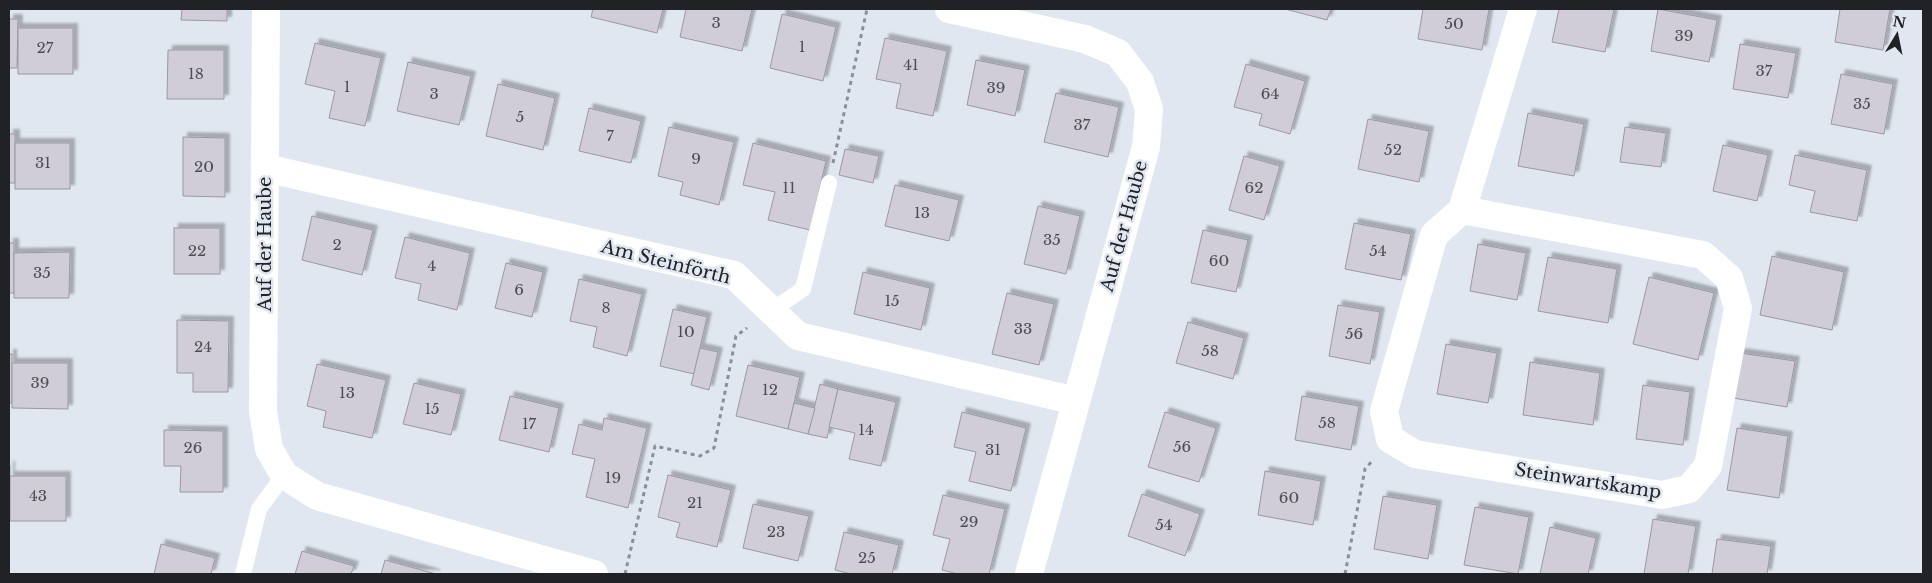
<svg xmlns="http://www.w3.org/2000/svg" width="1932" height="583" viewBox="0 0 1932 583" font-family="'Libre Baskerville',serif">
  <defs>
    <filter id="shadow"><feDropShadow dx="4.5" dy="-4.5" stdDeviation="1" flood-color="#0004"/></filter>
  </defs>
  <rect width="100%" height="100%" fill="#e1e7f1"/>
  <!-- building -->
  <g fill="#d0cdd8" stroke="#9a98a2" filter="url(#shadow)">
    <path d="M182,9H227V21L181,20Z"/>
    <path d="M593,9H663L657,33L591,17Z"/>
    <path d="M686,9H752L742,51L680,37Z"/>
    <path d="M1285,9H1331L1327,20Z"/>
    <path d="M1423,9H1489L1482,50L1418,39Z"/>
    <path d="M1559,9H1614L1605,52L1552,42Z"/>
    <path d="M1658,9L1717,20L1709,62L1651,51Z"/>
    <path d="M1840,9H1890L1883,50L1835,42Z"/>
    <path d="M782,14L836,27L823,81L770,68Z"/>
    <path d="M9,19H18L17,68H9Z"/>
    <rect x="18" y="28" width="55" height="46"/>
    <path d="M885,38L947,51L933,116L896,108L901,84L876,79Z"/>
    <path d="M315,43L381,58L365,126L329,118L335,91L305,84Z"/>
    <path d="M1740,44L1796,53L1788,98L1733,89Z"/>
    <path d="M168,50H224V99H167Z"/>
    <path d="M976,60L1025,70L1015,116L967,105Z"/>
    <path d="M408,62L471,76L459,125L397,111Z"/>
    <path d="M1246,64L1305,81L1290,134L1259,125L1262,114L1234,107Z"/>
    <path d="M1841,74L1893,84L1884,134L1831,124Z"/>
    <path d="M498,84L555,98L543,150L486,136Z"/>
    <path d="M1056,93L1119,107L1108,157L1044,142Z"/>
    <path d="M589,108L641,121L631,163L579,151Z"/>
    <path d="M1528,113L1584,124L1574,176L1518,166Z"/>
    <path d="M1368,119L1429,131L1419,182L1358,169Z"/>
    <path d="M669,127L734,142L719,205L680,195L683,182L658,176Z"/>
    <path d="M1625,127L1666,133L1661,167L1620,162Z"/>
    <rect x="9" y="134" width="6" height="49"/>
    <path d="M183,137L225,138V197L183,196Z"/>
    <rect x="15" y="143" width="55" height="46"/>
    <path d="M753,143L826,161L810,230L768,220L775,192L743,185Z"/>
    <path d="M1723,145L1768,155L1757,201L1713,191Z"/>
    <path d="M845,149L879,156L873,183L839,175Z"/>
    <path d="M1795,155L1867,170L1857,221L1810,212L1815,191L1789,185Z"/>
    <path d="M1244,156L1280,166L1264,220L1229,210Z"/>
    <path d="M895,185L959,200L949,241L885,226Z"/>
    <path d="M1038,206L1080,216L1066,274L1024,264Z"/>
    <path d="M312,216L373,230L362,275L302,260Z"/>
    <path d="M1354,223L1411,234L1401,280L1345,269Z"/>
    <rect x="174" y="228" width="46" height="46"/>
    <path d="M1203,230L1248,240L1236,292L1191,283Z"/>
    <path d="M405,237L470,253L457,310L418,300L421,284L395,278Z"/>
    <rect x="9" y="243" width="5" height="50"/>
    <path d="M1478,244L1526,253L1517,300L1470,291Z"/>
    <path d="M70,252L69,298H14V253Z"/>
    <path d="M1772,256L1844,272L1832,330L1760,315Z"/>
    <path d="M1548,257L1617,269L1608,323L1538,311Z"/>
    <path d="M506,263L543,272L532,317L495,308Z"/>
    <path d="M863,272L930,288L921,330L854,314Z"/>
    <path d="M1649,277L1714,293L1698,360L1633,344Z"/>
    <path d="M579,279L642,294L627,356L593,347L597,327L570,321Z"/>
    <path d="M1007,293L1054,304L1039,365L992,354Z"/>
    <path d="M1338,305L1380,312L1370,364L1329,356Z"/>
    <path d="M673,309L707,317L694,374L660,366Z"/>
    <path d="M177,320L229,321L228,392H193V373H177Z"/>
    <path d="M1188,322L1244,338L1233,379L1176,363Z"/>
    <path d="M1446,344L1497,353L1488,403L1437,394Z"/>
    <path d="M700,348L718,352L709,390L691,385Z"/>
    <path d="M1740,353L1795,361L1787,407L1733,398Z"/>
    <rect x="9" y="354" width="3" height="49"/>
    <path d="M1530,362L1600,373L1593,425L1523,415Z"/>
    <path d="M12,363H68V409L12,408Z"/>
    <path d="M317,364L386,380L372,438L323,427L326,411L307,406Z"/>
    <path d="M748,365L800,377L788,429L736,416Z"/>
    <path d="M414,383L461,394L451,435L403,424Z"/>
    <path d="M820,384L838,389L827,438L808,434Z"/>
    <path d="M1643,385L1690,392L1683,445L1636,439Z"/>
    <path d="M838,389L896,402L881,466L849,459L855,433L829,427Z"/>
    <path d="M510,396L559,408L549,452L499,440Z"/>
    <path d="M1302,396L1359,406L1351,450L1295,440Z"/>
    <path d="M794,403L815,408L808,434L788,429Z"/>
    <path d="M962,412L1026,428L1011,491L969,481L976,452L954,447Z"/>
    <path d="M1165,412L1216,428L1199,482L1148,467Z"/>
    <path d="M604,418L647,428L628,508L586,497L595,459L572,454L579,424L602,430Z"/>
    <path d="M1737,428L1788,436L1779,498L1727,490Z"/>
    <path d="M164,430L223,431V492H180L181,466H164Z"/>
    <rect x="9" y="466" width="1" height="50"/>
    <path d="M1265,471L1321,481L1313,525L1258,515Z"/>
    <path d="M668,475L731,490L717,547L676,537L680,523L658,517Z"/>
    <rect x="10" y="476" width="56" height="45"/>
    <path d="M1142,494L1200,514L1185,556L1128,536Z"/>
    <path d="M943,495L1005,509L989,574H958L942,570L950,539L933,535Z"/>
    <path d="M1383,496L1437,505L1428,559L1374,549Z"/>
    <path d="M753,504L809,516L798,561L743,548Z"/>
    <path d="M1475,507L1529,517L1518,574L1464,565Z"/>
    <path d="M1653,519L1696,526L1688,574H1644Z"/>
    <path d="M1550,527L1596,538L1588,574H1540Z"/>
    <path d="M844,532L899,545L892,574H851L835,570Z"/>
    <path d="M1717,539L1771,546L1767,574H1712Z"/>
    <path d="M161,544L215,558L211,574H154Z"/>
    <path d="M302,551L354,566L351,574H295Z"/>
    <path d="M385,560L436,574H381Z"/>
  </g>
  <g fill="none" stroke-linecap="round" stroke-linejoin="round">
    <!-- path -->
    <g stroke="#8b8f96" stroke-width="3" stroke-dasharray="4 4" stroke-linecap="butt">
      <path d="M833,163L867,9"/>
      <path d="M625,574L655,446L700,456L714,448L736,336L747,328"/>
      <path d="M1345,574L1365,469L1372,461"/>
    </g>
    <!-- lane -->
    <g stroke="#fff" stroke-width="16">
      <path d="M771,311L803,289L829,183"/>
      <path d="M243,574L259,509L284,475"/>
    </g>
    <!-- street -->
    <g stroke="#fff" stroke-width="28">
      <path d="M266,9L263,411L269,449L284,475L317,496L594,574"/>
      <path d="M949,9L1085,39L1118,53L1140,82L1149,109L1146,147L1029,574"/>
      <path d="M265,168L734,275L798,336L1076,401"/>
      <path d="M1462,210L1703,255L1729,278L1738,308L1708,466L1689,489L1662,495L1415,454L1390,439L1384,411L1434,235L1462,210L1523,9"/>
    </g>
  </g>
  <g text-anchor="middle" stroke-width="5" stroke-linejoin="round" paint-order="stroke">
    <!-- number labels -->
    <g font-size="15" fill="#4c4d52">
      <text x="716" y="28">3</text>
      <text x="1454" y="29">50</text>
      <text x="1684" y="41">39</text>
      <text x="802" y="52">1</text>
      <text x="45" y="53">27</text>
      <text x="911" y="70">41</text>
      <text x="1764" y="76">37</text>
      <text x="196" y="79">18</text>
      <text x="347" y="92">1</text>
      <text x="996" y="93">39</text>
      <text x="434" y="99">3</text>
      <text x="1270" y="99">64</text>
      <text x="1862" y="109">35</text>
      <text x="520" y="122">5</text>
      <text x="1082" y="130">37</text>
      <text x="610" y="141">7</text>
      <text x="1393" y="155">52</text>
      <text x="696" y="164">9</text>
      <text x="43" y="168">31</text>
      <text x="204" y="172">20</text>
      <text x="789" y="193">11</text>
      <text x="1254" y="193">62</text>
      <text x="922" y="218">13</text>
      <text x="1052" y="245">35</text>
      <text x="337" y="250">2</text>
      <text x="197" y="256">22</text>
      <text x="1378" y="256">54</text>
      <text x="1219" y="266">60</text>
      <text x="432" y="271">4</text>
      <text x="42" y="278">35</text>
      <text x="519" y="295">6</text>
      <text x="892" y="306">15</text>
      <text x="606" y="313">8</text>
      <text x="1023" y="334">33</text>
      <text x="686" y="337">10</text>
      <text x="1354" y="339">56</text>
      <text x="203" y="352">24</text>
      <text x="1210" y="356">58</text>
      <text x="40" y="388">39</text>
      <text x="770" y="395">12</text>
      <text x="347" y="398">13</text>
      <text x="432" y="414">15</text>
      <text x="1327" y="428">58</text>
      <text x="529" y="429">17</text>
      <text x="866" y="435">14</text>
      <text x="1182" y="452">56</text>
      <text x="193" y="453">26</text>
      <text x="993" y="455">31</text>
      <text x="613" y="483">19</text>
      <text x="38" y="501">43</text>
      <text x="1289" y="503">60</text>
      <text x="695" y="508">21</text>
      <text x="969" y="527">29</text>
      <text x="1164" y="530">54</text>
      <text x="776" y="537">23</text>
      <text x="867" y="563">25</text>
    </g>
    <!-- street labels -->
    <g font-size="18" fill="#202226" stroke="#e1e7f1">
      <text transform="translate(1124 226) rotate(-75)" y="6">Auf der Haube</text>
      <text transform="translate(265 244) rotate(-90)" y="6">Auf der Haube</text>
      <text transform="translate(666 262) rotate(14)" y="6">Am Steinförth</text>
      <text transform="translate(1588 481) rotate(9)" y="6">Steinwartskamp</text>
    </g>
  </g>
  <!-- border -->
  <rect width="1932" height="583" fill="none" stroke="#202226" stroke-width="20"/>
  <!-- north arrow -->
  <g transform="translate(1897 35) rotate(10)" stroke="#e1e7f1" stroke-width="4" paint-order="stroke">
  <path d="M0-4L9 19L0 12L-9 19Z" fill="#202226"/>
  <text y="-8" font-size="14" font-weight="bold" text-anchor="middle" fill="#202226">N</text>
  </g>
</svg>
